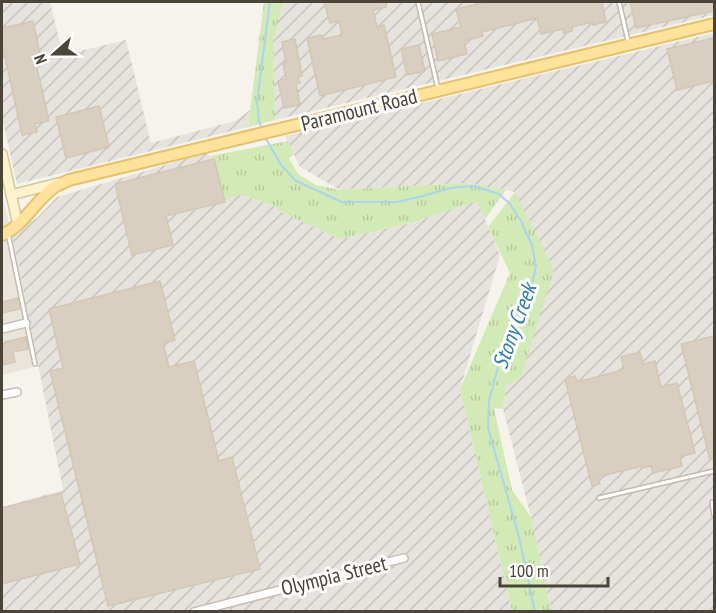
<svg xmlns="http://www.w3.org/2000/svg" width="716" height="613" viewBox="0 0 716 613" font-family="'PT Sans Narrow',sans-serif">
  <defs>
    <pattern id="industrial-furrows" width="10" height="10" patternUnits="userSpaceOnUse" patternTransform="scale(1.5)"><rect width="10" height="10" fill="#e6e2dd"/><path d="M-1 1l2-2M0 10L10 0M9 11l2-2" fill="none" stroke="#c7c3be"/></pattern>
    <pattern id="grass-tufts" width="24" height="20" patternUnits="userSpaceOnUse" patternTransform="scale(1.5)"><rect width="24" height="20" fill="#d2eab5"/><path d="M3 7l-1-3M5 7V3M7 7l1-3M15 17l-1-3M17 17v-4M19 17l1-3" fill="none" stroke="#b6ca9c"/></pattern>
  </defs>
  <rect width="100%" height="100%" fill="#f6f3ec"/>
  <!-- residential -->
  <path fill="#eae5da" d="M2,196L12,234L38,366L2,375Z"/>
  <!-- industrial -->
  <g fill="url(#industrial-furrows)">
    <path d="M2,2H50L63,55L126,40L151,143L235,121L250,110L248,127L17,184L2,118Z"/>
    <path d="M283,2H714V15L275,120L273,42Z"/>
    <path d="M714,33V611H551L531,517L503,409L506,386L515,192L467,183L340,190L300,167L285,136Z"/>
    <path d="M206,153L214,159L240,195L272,205L281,212L340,239L411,223L477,200L500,255L460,389L512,611L2,612V507L63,490L12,234L37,218L57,197Z"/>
  </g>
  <!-- grass -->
  <g fill="url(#grass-tufts)">
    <path d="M264,2H283L273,42L275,120L248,127Z"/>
    <path d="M288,141L294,154L289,158L298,174L316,185L340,190L466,183L506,190L485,219L477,201L411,223L340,239L281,212L272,205L240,195L224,200L214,159L210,156Z"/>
    <path d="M515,192L554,270L521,377L506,386L503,409L494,408L512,490L531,517L551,611H512L460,389L510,273L488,227Z"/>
  </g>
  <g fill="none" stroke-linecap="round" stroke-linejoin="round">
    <!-- stream -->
    <g stroke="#a9d4f2" stroke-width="2">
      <path d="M262,129L259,121L257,102L270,2"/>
      <path d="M265,137L281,165L296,181L342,202H397L423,196L450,188L473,186L499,194L510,204L521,221L532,245L536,266L533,280L527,296L515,321L500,360L489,401L488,428L519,537L535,612"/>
    </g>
  </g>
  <!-- building -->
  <g fill="#d8cfc1" stroke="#d3c7b4" stroke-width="1.5">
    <path d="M324,2H386V7L373,10L377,27L384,25L396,77L320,96L307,38L322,35L323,39L342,35L339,21L330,23Z"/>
    <path d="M486,2H602L606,22L593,25V22L572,27V31L564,33L563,29L541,34L537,18L482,32L483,36L464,41L467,54L438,61L432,34L461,27L456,9Z"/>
    <path d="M630,2H714V11L636,28Z"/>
    <path d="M33,21L41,58L35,59L49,121L35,124L37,132L22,135L2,43V28Z"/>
    <path d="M714,38V81L677,90L667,49Z"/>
    <path d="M295,39L302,76L298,77L300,83L296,84L300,105L284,108L278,81L286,79L283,62H286L282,42Z"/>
    <path d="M419,45L425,71L407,75L401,49Z"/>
    <path d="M99,106L109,147L66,158L56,117Z"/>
    <path d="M214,159L225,202L166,216L173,245L132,255L115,184Z"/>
    <path d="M160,281L175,340L163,343L169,367L194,361L219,461L232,457L260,569L108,606L50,371L63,368L49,309Z"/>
    <path d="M18,298L20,309L2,313V302Z"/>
    <path d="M714,336V459L710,460L681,344Z"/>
    <path d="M26,337L28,349L13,352L15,362L3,365L2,346H4L3,344L6,343L5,342Z"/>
    <path d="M640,352L643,364L655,361L661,387L677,383L695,453L680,457L682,466L653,473L651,466L643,468L642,466L598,477L600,484L592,486L565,379L575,376L577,382L619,371V370L624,369L621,357Z"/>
    <path d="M61,493L80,564L2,584V508Z"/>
  </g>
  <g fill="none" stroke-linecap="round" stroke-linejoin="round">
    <!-- lane casing -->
    <g stroke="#c2bbae" stroke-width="6">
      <g id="lane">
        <path d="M418,2L438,89"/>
        <path d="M619,2L628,41"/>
        <path d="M8,233L35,364"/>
        <path d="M599,498L714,471"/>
        <path d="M712,502L714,515"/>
      </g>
    </g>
    <!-- street casing -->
    <g stroke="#c2bbae" stroke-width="10">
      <g id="street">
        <path d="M2,329L26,323"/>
        <path d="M2,395L17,392"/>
        <path d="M194,612L404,558"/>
      </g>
    </g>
    <!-- secondary casing -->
    <g stroke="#d6c79b" stroke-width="12">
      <g id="secondary">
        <path d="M2,154L18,225"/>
        <path d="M11,195L58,183"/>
      </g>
    </g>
    <!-- primary casing -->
    <g stroke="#e6c16a" stroke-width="14">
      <path id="primary" d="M2,235C26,224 35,200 56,186C60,184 65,182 69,180L714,24"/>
    </g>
    <!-- lane -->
    <use href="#lane" stroke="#fff" stroke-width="3"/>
    <!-- street -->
    <use href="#street" stroke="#fff" stroke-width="7"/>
    <!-- secondary -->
    <use href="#secondary" stroke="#fff3cd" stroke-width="9"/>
    <!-- primary -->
    <use href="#primary" stroke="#ffe39c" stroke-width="10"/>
  </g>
  <g text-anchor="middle" stroke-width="6" stroke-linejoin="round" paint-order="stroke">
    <!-- street labels -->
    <g font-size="21" fill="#4b4439" stroke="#fff">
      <text transform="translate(359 110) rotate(-14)" y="7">Paramount Road</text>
      <text transform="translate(334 576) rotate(-14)" y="7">Olympia Street</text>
    </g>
    <!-- water labels -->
    <g font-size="22" font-style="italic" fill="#2e7ab2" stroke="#fff">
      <text transform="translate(514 326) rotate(-70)" y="8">Stony Creek</text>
    </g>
  </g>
  <!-- border -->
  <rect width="716" height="613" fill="none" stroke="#4b4439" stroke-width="6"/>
  <!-- north arrow -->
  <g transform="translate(54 54) rotate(249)" stroke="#ffffff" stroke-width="4.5" paint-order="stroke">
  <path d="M0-4.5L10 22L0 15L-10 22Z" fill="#4b4439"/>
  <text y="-9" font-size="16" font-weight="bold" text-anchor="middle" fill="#4b4439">N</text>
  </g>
  <!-- scale -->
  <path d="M500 577v9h108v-9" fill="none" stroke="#4b4439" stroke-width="3"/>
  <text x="509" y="577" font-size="18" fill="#4b4439" stroke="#ffffff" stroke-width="4.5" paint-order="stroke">100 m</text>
</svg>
